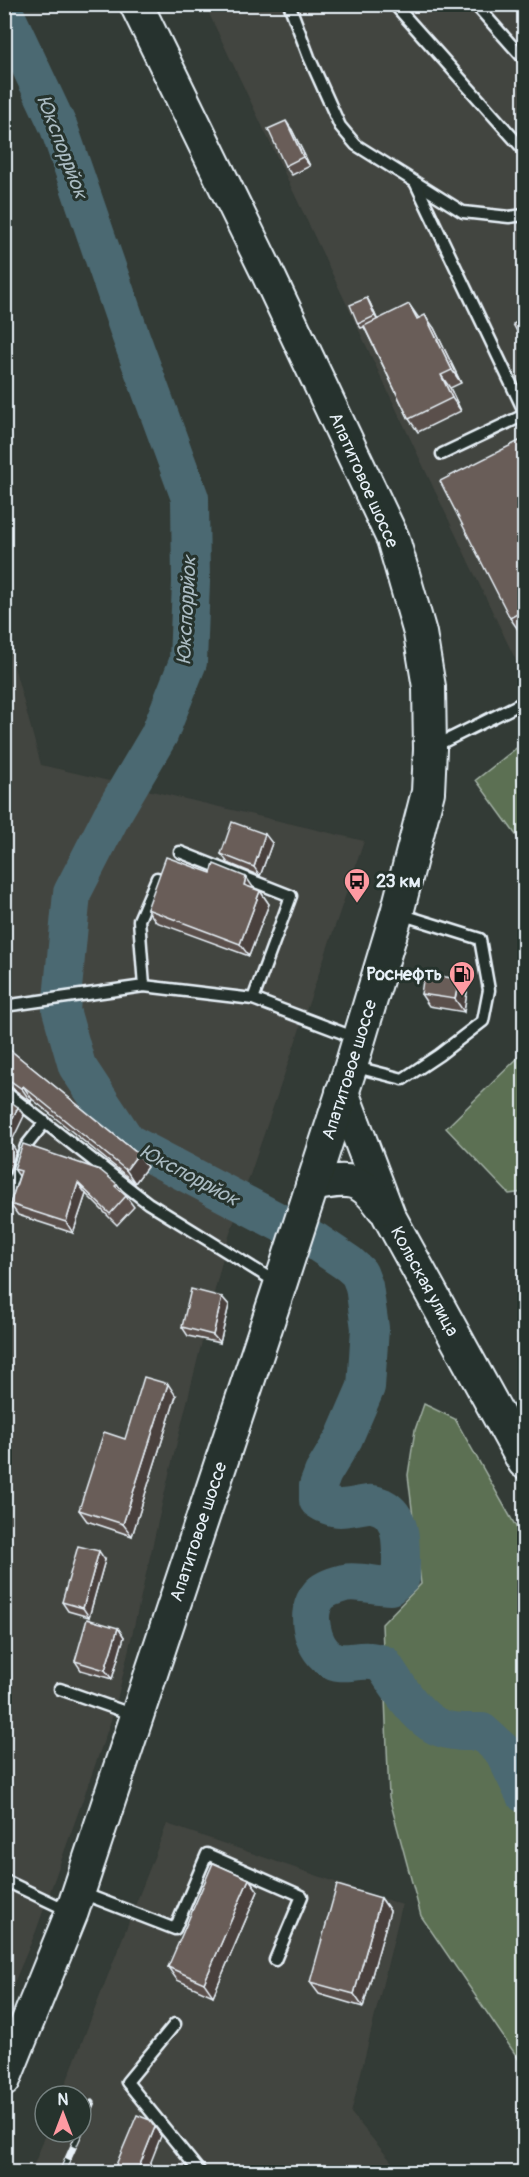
<svg xmlns="http://www.w3.org/2000/svg" width="529" height="2177" viewBox="0 0 529 2177" font-family="Pangolin,sans-serif">
  <rect width="100%" height="100%" fill="#333b36"/>
  <filter id="ink" filterUnits="userSpaceOnUse"><feTurbulence type="fractalNoise" baseFrequency=".0167" numOctaves="2"/><feDisplacementMap in="SourceGraphic" scale="12" xChannelSelector="R" yChannelSelector="G"/><feConvolveMatrix kernelMatrix="1 2 1 2 8 2 1 2 1" color-interpolation-filters="sRGB"/></filter>
  <g filter="url(#ink)">
    <!-- built -->
    <g fill="#434540">
      <path d="M205,5H524V677L472,569Z"/>
      <path d="M4,630L41,765L364,841L226,1245L168,1478L115,1709L36,1931L5,2004Z"/>
      <path d="M167,1824L402,1905L351,2113L400,2172H31L47,2132H81V2096H61Z"/>
    </g>
    <!-- green -->
    <g fill="#5c7052" stroke="#a2b0a5" stroke-width="1.5">
      <path d="M524,742V846L476,780Z"/>
      <path d="M524,1052V1192L509,1194L446,1128Z"/>
      <path d="M424,1404L455,1419L524,1541V2067L421,1916L389,1797L382,1624L421,1584L408,1475L415,1430Z"/>
    </g>
    <g fill="none" stroke-linecap="round" stroke-linejoin="round">
      <!-- river -->
      <path stroke="#4c6972" stroke-width="38" d="M4,11L59,128L131,337L190,498L191,582L188,662L159,735L112,815L72,893L61,1010L77,1066L127,1142L315,1241L349,1264L359,1273L364,1286L370,1328L366,1387L344,1438L323,1473L318,1486V1500C337,1513 347,1507 368,1504C373,1503 377,1505 382,1507C406,1519 400,1554 401,1577L390,1586C375,1586 358,1580 344,1583C336,1585 324,1589 319,1595C304,1612 312,1646 329,1658C341,1667 356,1659 370,1661C374,1661 379,1663 383,1664C397,1685 419,1723 444,1729C456,1733 469,1732 482,1732L503,1751L524,1794"/>
      <!-- lane casing -->
      <g stroke="#e8f1f8" stroke-width="15">
        <g id="lane">
          <path d="M289,4L309,57L340,126L356,145L463,212L509,217L524,215"/>
          <path d="M394,4L524,150"/>
          <path d="M475,4L524,59"/>
          <path d="M416,184L524,411"/>
          <path d="M442,454L524,415"/>
          <path d="M433,747L524,702"/>
          <path d="M180,852L291,896L253,999"/>
          <path d="M144,986L139,920L157,878"/>
          <path d="M4,1006L144,986L253,999L356,1038"/>
          <path d="M352,1066L403,1079L439,1055L483,1021L489,990L480,939L400,914"/>
          <path d="M4,1091L148,1203L279,1284"/>
          <path d="M4,1209L26,1146L45,1122"/>
          <path d="M60,1689L134,1715"/>
          <path d="M4,1880L69,1911"/>
          <path d="M82,1893L175,1929L207,1854L302,1896L275,1960"/>
          <path d="M175,2024L127,2082L200,2172"/>
        </g>
      </g>
      <!-- secondary casing -->
      <g stroke="#e8f1f8" stroke-width="36">
        <g id="secondary">
          <path id="s1" d="M342,1092L389,1216L524,1462"/>
          <path d="M312,1185C348,1178 360,1176 383,1208"/>
          <path id="s2" d="M4,2080L72,1912L280,1285L351,1066L397,913L428,792L430,749L429,687L420,633L393,539L266,270L136,4"/>
        </g>
      </g>
      <!-- lane -->
      <use href="#lane" stroke="#26332d" stroke-width="10"/>
      <!-- secondary -->
      <use href="#secondary" stroke="#26332d" stroke-width="32"/>
      <!-- rail casing -->
      <g stroke="#e8f1f8" stroke-width="7">
        <g id="rail">
          <path d="M81,2129L92,2103"/>
          <path d="M62,2172L80,2132"/>
        </g>
      </g>
      <!-- rail -->
      <use href="#rail" stroke="#26332d" stroke-width="4.5" stroke-dasharray="14" stroke-linecap="butt"/>
    </g>
    <!-- wall -->
    <g fill="#5a504c" stroke="#e8f1f8" stroke-width="1.5">
      <path d="M292,130L310,166L292,175L285,166Z"/>
      <path d="M367,298L370,303L377,319L419,318L434,328L461,383L450,388L461,411L418,432L409,419L364,327L361,328L358,324Z"/>
      <path d="M525,438V627L519,631L510,618Z"/>
      <path d="M272,843L260,876L228,863L221,854Z"/>
      <path d="M255,890L260,891L269,904L249,956L156,922L147,909Z"/>
      <path d="M459,979L467,992L464,1012L429,1006L421,994Z"/>
      <path d="M4,1045L138,1154L147,1167L135,1183L32,1099L31,1102L11,1087L4,1078Z"/>
      <path d="M14,1169L117,1184L134,1207L117,1225L86,1194L73,1233L18,1215L10,1204L19,1176Z"/>
      <path d="M222,1297L229,1305L220,1343L188,1336L182,1327Z"/>
      <path d="M176,1396L132,1536L87,1521L79,1510L125,1439Z"/>
      <path d="M105,1560L89,1617L68,1611L62,1602Z"/>
      <path d="M118,1628L124,1637L112,1679L81,1670L75,1661Z"/>
      <path d="M249,1879L258,1891L213,1996L177,1980L168,1967Z"/>
      <path d="M381,1898L390,1911L363,2007L319,1994L310,1982Z"/>
    </g>
    <!-- shaded-wall -->
    <g fill="#4a413e" stroke="#e8f1f8" stroke-width="1.5">
      <path d="M286,121L292,130L310,166L303,157Z"/>
      <path d="M367,298L370,303L378,321L375,316Z"/>
      <path d="M409,304L418,317L426,332L417,319Z"/>
      <path d="M425,315L434,328L461,383L452,370Z"/>
      <path d="M441,375L450,388L461,411L452,398Z"/>
      <path d="M265,834L272,843L260,876L254,867Z"/>
      <path d="M246,877L255,890L244,885Z"/>
      <path d="M260,891L269,904L249,956L240,944Z"/>
      <path d="M459,979L467,992L464,1012L455,999Z"/>
      <path d="M23,1086L32,1099L31,1102L22,1089Z"/>
      <path d="M18,1107L24,1116L11,1143L16,1151L8,1174L4,1168V1136Z"/>
      <path d="M138,1154L147,1167L135,1183L126,1170Z"/>
      <path d="M78,1183L86,1194L73,1233L66,1222Z"/>
      <path d="M117,1184L125,1194L123,1197L115,1186Z"/>
      <path d="M222,1297L229,1305L220,1343L213,1335Z"/>
      <path d="M168,1384L176,1396L132,1536L123,1524Z"/>
      <path d="M99,1551L105,1560L89,1617L83,1608Z"/>
      <path d="M118,1628L124,1637L112,1679L105,1670Z"/>
      <path d="M249,1879L258,1891L213,1996L204,1983Z"/>
      <path d="M381,1898L390,1911L363,2007L354,1994Z"/>
      <path d="M155,2127L161,2136L147,2172H137Z"/>
    </g>
    <!-- building -->
    <g fill="#695d58" stroke="#e8f1f8" stroke-width="1.5">
      <path d="M286,121L303,157L285,166L268,129Z"/>
      <path d="M367,298L375,316L358,324L350,305Z"/>
      <path d="M409,304L417,319L425,315L452,370L441,375L452,398L409,419L364,326Z"/>
      <path d="M525,318V346L513,324Z"/>
      <path d="M525,438V618L521,612L510,618L440,481Z"/>
      <path d="M232,822L265,834L254,867L221,854Z"/>
      <path d="M166,857L211,873L214,864L246,877L244,885L260,891L240,944L147,909Z"/>
      <path d="M424,974L459,979L455,999L421,994Z"/>
      <path d="M4,1045L138,1154L126,1170L23,1086L22,1089L4,1076Z"/>
      <path d="M4,1097L18,1107L4,1136Z"/>
      <path d="M4,1140L10,1142L4,1158Z"/>
      <path d="M23,1144L100,1170L117,1184L115,1186L126,1196L110,1214L78,1183L66,1222L10,1204L21,1171L14,1169Z"/>
      <path d="M191,1289L222,1297L213,1335L182,1327Z"/>
      <path d="M144,1377L168,1384L123,1524L79,1510L104,1432L125,1439Z"/>
      <path d="M78,1546L99,1551L83,1608L62,1602Z"/>
      <path d="M87,1619L118,1628L105,1670L75,1661Z"/>
      <path d="M213,1863L249,1879L204,1983L168,1967Z"/>
      <path d="M337,1885L381,1898L354,1994L310,1982Z"/>
      <path d="M137,2115L150,2120L155,2127L137,2172H113Z"/>
    </g>
  </g>
  <!-- icons -->
  <defs>
    <g id="bus-pin" transform="scale(1.35)"><path d="M0 17L-7.5 6A9.5 9.5 0 1 1 7.5 6Z" fill="#ff9aa2" stroke="#26332d"/><path d="M-5-6H5V4H4V6H2V4H-2V6H-4V4H-5ZM-3.5-4V0h7V-4ZM-3.5 1.2v1.5H-2V1.2ZM2 1.2v1.5H3.5V1.2Z" fill="#111"/></g>
    <g id="fuel-pin" transform="scale(1.35)"><path d="M0 17L-7.5 6A9.5 9.5 0 1 1 7.5 6Z" fill="#ff9aa2" stroke="#26332d"/><path d="M-5.5-6h7V0h2V4h1.3V-2.5L3-4.5l.8-.8L6-3V5H2.5V1h-1V6h-7ZM-4.2-4.7v3.2H.2V-4.7Z" fill="#111"/></g>
  </defs>
  <g fill-rule="evenodd">
    <use href="#bus-pin" x="357" y="881"/>
    <use href="#fuel-pin" x="462" y="974"/>
  </g>
  <g text-anchor="middle" stroke-width="6" stroke-linejoin="round" paint-order="stroke">
    <!-- street labels -->
    <g font-size="18" fill="#e8f1f8" stroke="#26332d">
      <text transform="translate(364 480) rotate(66)" y="6">Апатитовое шоссе</text>
      <text dy="6" stroke="none"><textPath href="#s2" startOffset="1068">Апатитовое шоссе</textPath></text>
      <text dy="6" stroke="none"><textPath href="#s1" startOffset="207">Кольская улица</textPath></text>
      <text dy="6" stroke="none"><textPath href="#s2" startOffset="582">Апатитовое шоссе</textPath></text>
    </g>
    <!-- poi labels -->
    <g font-size="18" font-weight="bold" fill="#e8f1f8" stroke="#26332d" text-anchor="start">
      <text x="376" y="887">23 км</text>
      <text x="442" y="980" text-anchor="end">Роснефть</text>
    </g>
    <!-- water labels -->
    <g font-size="20" font-style="italic" fill="#aabbc2" stroke="#26332d">
      <text transform="translate(63 147) rotate(69)" y="7">Юкспоррйок</text>
      <text transform="translate(186 610) rotate(-87)" y="7">Юкспоррйок</text>
      <text transform="translate(190 1175) rotate(28)" y="7">Юкспоррйок</text>
    </g>
  </g>
  <!-- margin -->
  <rect width="529" height="2177" fill="none" stroke="#26332d" stroke-width="24"/>
  <rect x="12" y="12" width="505" height="2153" fill="none" stroke="#e8f1f8" stroke-width="2" filter="url(#ink)"/>
  <!-- north arrow -->
  <g transform="translate(63 2114)"><circle r="28" fill="#26332d" stroke="#747f7e" stroke-width="1.5"/>
  <path d="M0-4.5L10 22L0 15L-10 22Z" fill="#ff9aa2"/>
  <text y="-9" font-size="16" font-weight="bold" text-anchor="middle" fill="#e8f1f8">N</text>
  </g>
</svg>
